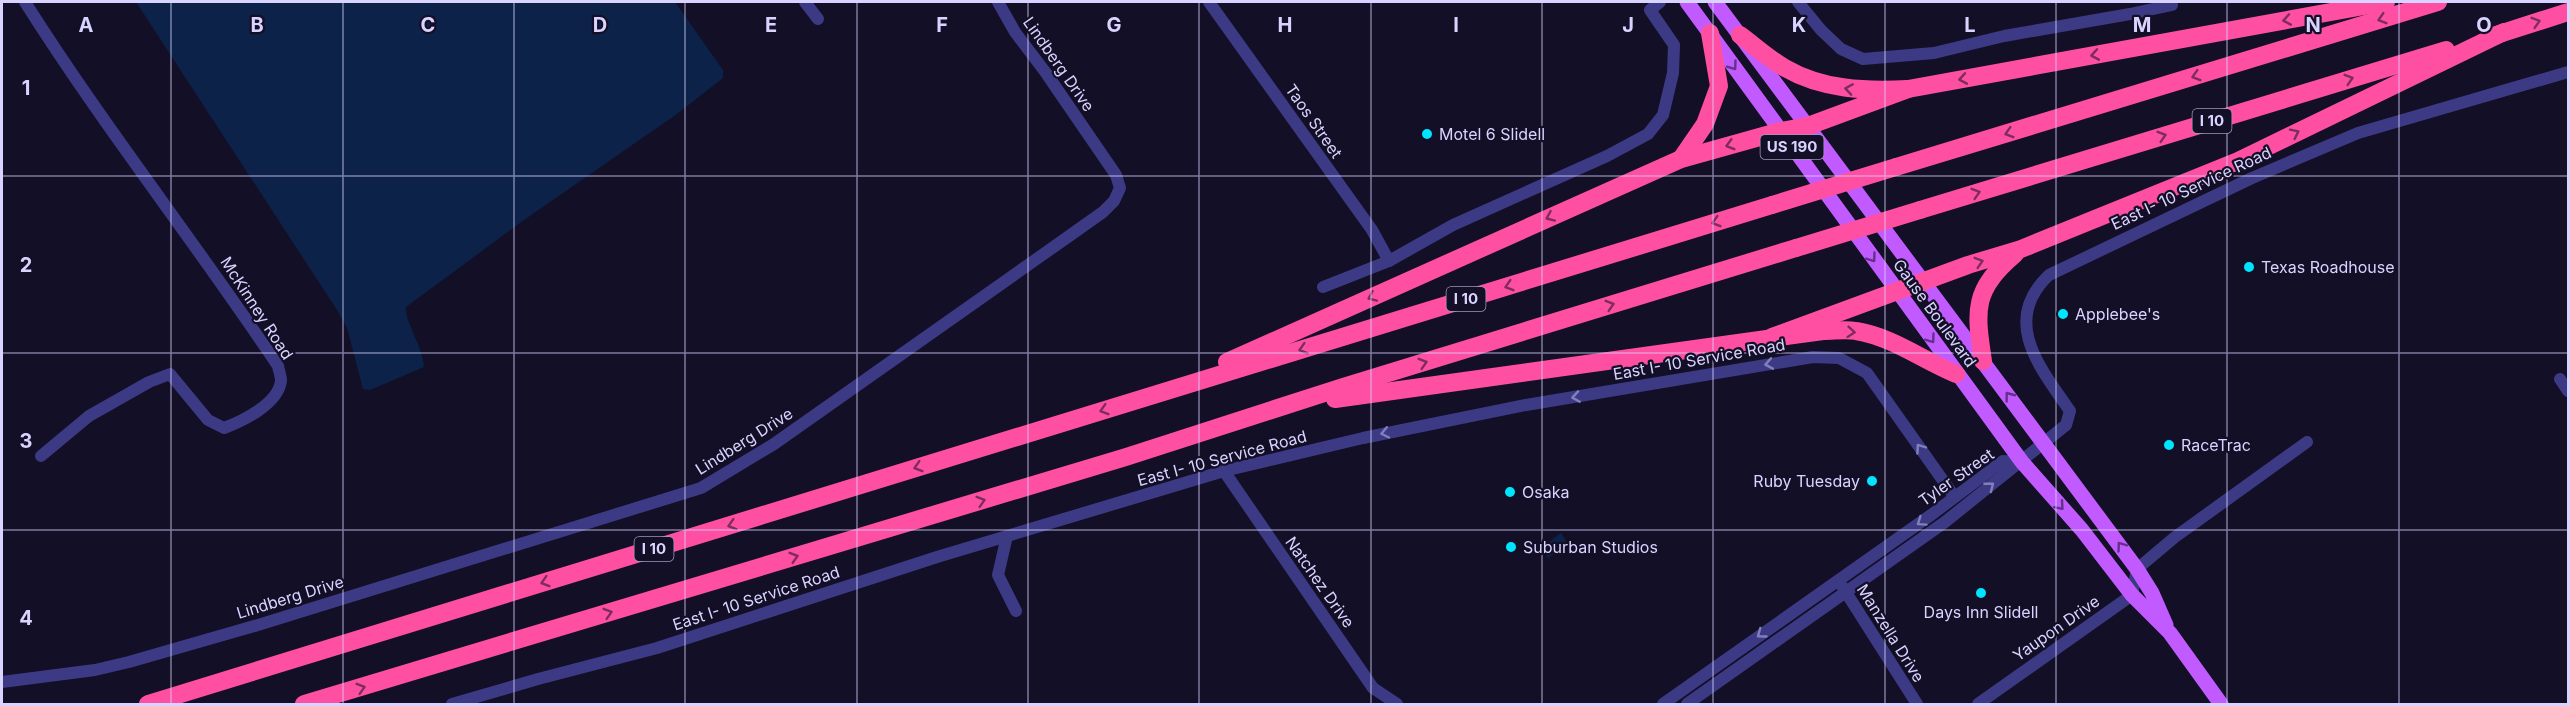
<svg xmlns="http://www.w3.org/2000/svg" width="2570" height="706" viewBox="0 0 2570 706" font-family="Inter,sans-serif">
  <rect width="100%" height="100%" fill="#130f26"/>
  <!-- water -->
  <g fill="#0c2248">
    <path d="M136,2H675L723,70V78L677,114L524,220L406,307C404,320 423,347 424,367L370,390L363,389L347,328L337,310Z"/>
    <path d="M1561,533L1568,544L1548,558L1541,548Z"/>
  </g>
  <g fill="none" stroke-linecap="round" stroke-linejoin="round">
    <!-- minor -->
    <g stroke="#3d3a85" stroke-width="12">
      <path d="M25,2C104,127 196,243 278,366C279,371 281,376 281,381C278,404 243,421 224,428L208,420L170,374L149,382L89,416L41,456"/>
      <path d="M805,2L818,19"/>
      <path d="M1209,2L1372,230L1389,261"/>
      <path d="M1798,2L1821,30L1841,49L1863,59L1934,53L2004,36L2130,14L2172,5"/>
      <path d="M1323,287L1389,261L1453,225L1607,156L1648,134L1663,115L1673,73L1674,45L1650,10L1660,2"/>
      <path d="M2560,379L2568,391"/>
      <path d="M1224,471L1373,688L1397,704"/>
      <path d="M1007,536L998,575L1016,611"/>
      <path d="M1842,586L1917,704"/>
      <path d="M2,682L95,670L129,662L258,625L701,488L774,444L1072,234L1103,212L1114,201L1120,188L1116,175L1046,73L1015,32L998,2"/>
      <path d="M452,704L538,679L657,648L937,557L1224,471L1363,438L1526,405L1813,357L1839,358L1867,373L1954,496"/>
      <path d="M1663,704L1931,515L2003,461L2022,462"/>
      <path d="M1687,704L1945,522L2066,425L2070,411C2041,369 2000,321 2049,275L2252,178L2358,133L2568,72"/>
      <path d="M1978,704L2132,595L2137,569L2175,537L2307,442"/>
    </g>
    <!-- major -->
    <g stroke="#c25bff" stroke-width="15">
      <path d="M1687,2L2022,462L2082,530L2132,595L2170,633L2221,704"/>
      <path d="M1715,2L2137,569L2152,593L2166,625"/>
    </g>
    <!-- highway -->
    <g stroke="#ff4fa3" stroke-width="18">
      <path d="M1740,35C1755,46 1769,59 1785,68C1823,90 1865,91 1908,89L2386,2"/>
      <path d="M2493,36L2568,12"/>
      <path d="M1681,159L1705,124L1719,86L1710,33"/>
      <path d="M1896,167L2438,2"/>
      <path d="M1920,210L2446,50"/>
      <path d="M1772,337L1968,265L2021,249L2238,161L2504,32"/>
      <path d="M1983,361C1975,309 1973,290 2015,254"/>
      <path d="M1227,362L1681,159L1781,131L1808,126L1908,89"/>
      <path d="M1335,399L1823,331C1834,331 1846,329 1856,331C1893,337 1922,360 1956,374"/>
      <path d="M148,704L1772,205"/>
      <path d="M304,704L1126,457L1343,387L1796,248"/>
    </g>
    <!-- highway-bridge -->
    <g stroke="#ff4fa3" stroke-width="18">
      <path d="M1772,205L1896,167"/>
      <path d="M1796,248L1920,210"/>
    </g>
  </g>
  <!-- one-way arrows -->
  <defs><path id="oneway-chevron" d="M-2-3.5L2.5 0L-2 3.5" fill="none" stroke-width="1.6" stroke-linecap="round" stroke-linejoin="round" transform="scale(1.5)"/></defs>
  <g stroke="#7d2c5e">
    <use href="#oneway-chevron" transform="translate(2382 19) rotate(163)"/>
    <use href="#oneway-chevron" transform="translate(2287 20) rotate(170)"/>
    <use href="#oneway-chevron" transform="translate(2536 22) rotate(-17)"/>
    <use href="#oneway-chevron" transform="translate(2095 55) rotate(170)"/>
    <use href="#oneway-chevron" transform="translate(2196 76) rotate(163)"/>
    <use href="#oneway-chevron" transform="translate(1963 79) rotate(170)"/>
    <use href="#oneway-chevron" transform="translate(2349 79) rotate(-17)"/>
    <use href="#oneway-chevron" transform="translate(1849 89) rotate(-171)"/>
    <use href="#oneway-chevron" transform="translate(2009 133) rotate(163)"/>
    <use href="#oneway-chevron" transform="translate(2295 133) rotate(-26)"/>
    <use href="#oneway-chevron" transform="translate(2162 136) rotate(-17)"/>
    <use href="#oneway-chevron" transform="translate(1730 145) rotate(164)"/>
    <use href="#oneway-chevron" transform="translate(1976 193) rotate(-17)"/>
    <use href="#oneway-chevron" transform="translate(1550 217) rotate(156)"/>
    <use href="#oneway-chevron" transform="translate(1716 222) rotate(163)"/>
    <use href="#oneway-chevron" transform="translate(1979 262) rotate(-17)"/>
    <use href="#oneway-chevron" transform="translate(1509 286) rotate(163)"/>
    <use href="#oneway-chevron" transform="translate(1372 297) rotate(156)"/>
    <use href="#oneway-chevron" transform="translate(1610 305) rotate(-17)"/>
    <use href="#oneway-chevron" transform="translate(1851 332) rotate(5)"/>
    <use href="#oneway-chevron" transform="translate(1303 349) rotate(163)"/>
    <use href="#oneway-chevron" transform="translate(1423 363) rotate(-17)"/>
    <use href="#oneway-chevron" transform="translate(1104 410) rotate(163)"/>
    <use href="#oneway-chevron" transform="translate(918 467) rotate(163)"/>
    <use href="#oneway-chevron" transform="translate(981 501) rotate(-17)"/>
    <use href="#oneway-chevron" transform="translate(732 525) rotate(163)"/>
    <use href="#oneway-chevron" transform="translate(794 557) rotate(-17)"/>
    <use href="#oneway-chevron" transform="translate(545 582) rotate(163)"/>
    <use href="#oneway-chevron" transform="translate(608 613) rotate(-17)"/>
    <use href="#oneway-chevron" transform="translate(361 688) rotate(-17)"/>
  </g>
  <g stroke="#623188">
    <use href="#oneway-chevron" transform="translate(1733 66) rotate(54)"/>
    <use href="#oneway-chevron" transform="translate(1872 258) rotate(54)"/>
    <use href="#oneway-chevron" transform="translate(1931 339) rotate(54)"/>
    <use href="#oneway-chevron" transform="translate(2009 396) rotate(-127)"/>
    <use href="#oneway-chevron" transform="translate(2060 506) rotate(49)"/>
    <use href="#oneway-chevron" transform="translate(2121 546) rotate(-126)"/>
  </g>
  <g stroke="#837fbc">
    <use href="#oneway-chevron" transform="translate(1769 364) rotate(170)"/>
    <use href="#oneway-chevron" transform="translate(1576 397) rotate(171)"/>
    <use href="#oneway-chevron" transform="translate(1385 433) rotate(168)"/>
    <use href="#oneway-chevron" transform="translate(1920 448) rotate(-125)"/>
    <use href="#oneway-chevron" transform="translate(1990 486) rotate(-38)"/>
    <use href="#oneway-chevron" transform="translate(1921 522) rotate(145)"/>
    <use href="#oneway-chevron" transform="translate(1761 634) rotate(144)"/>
  </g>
  <!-- grid -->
  <path fill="none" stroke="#d9d4ff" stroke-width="1.5" stroke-opacity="0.55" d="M171,2V704M343,2V704M514,2V704M685,2V704M857,2V704M1028,2V704M1199,2V704M1371,2V704M1542,2V704M1713,2V704M1885,2V704M2056,2V704M2227,2V704M2399,2V704M2,176H2568M2,353H2568M2,530H2568"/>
  <!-- markers -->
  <g fill="#00e5ff" stroke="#130f26" stroke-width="2">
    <circle cx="1427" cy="134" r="6"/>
    <circle cx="2249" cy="267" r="6"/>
    <circle cx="2063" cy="314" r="6"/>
    <circle cx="2169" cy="445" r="6"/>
    <circle cx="1872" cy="481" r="6"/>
    <circle cx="1510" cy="492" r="6"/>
    <circle cx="1511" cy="547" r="6"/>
    <circle cx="1981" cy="593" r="6"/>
  </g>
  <g text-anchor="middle" stroke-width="4.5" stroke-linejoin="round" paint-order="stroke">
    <!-- shield labels -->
    <g fill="#130f26" stroke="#9e99be" stroke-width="1.5">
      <rect x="2192.5" y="109" width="39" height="24" rx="4.5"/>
      <rect x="1760.5" y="135" width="63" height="24" rx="4.5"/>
      <rect x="1446.5" y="287" width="39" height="24" rx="4.5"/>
      <rect x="634.5" y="537" width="39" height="24" rx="4.5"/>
    </g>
    <g font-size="15" font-weight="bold" fill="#d9d4ff">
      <text x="2212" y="126">I 10</text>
      <text x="1792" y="152">US 190</text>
      <text x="1466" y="304">I 10</text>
      <text x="654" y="554">I 10</text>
    </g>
    <!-- street labels -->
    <g font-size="16" fill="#d9d4ff" stroke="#130f26">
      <text transform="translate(1059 64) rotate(55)" y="6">Lindberg Drive</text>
      <text transform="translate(1314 121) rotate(55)" y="6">Taos Street</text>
      <text transform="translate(2191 188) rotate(-25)" y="6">East I- 10 Service Road</text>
      <text transform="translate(257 308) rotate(57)" y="6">McKinney Road</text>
      <text transform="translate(1935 313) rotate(54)" y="6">Gause Boulevard</text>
      <text transform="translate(1699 359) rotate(-10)" y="6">East I- 10 Service Road</text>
      <text transform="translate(744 441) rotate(-32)" y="6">Lindberg Drive</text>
      <text transform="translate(1222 458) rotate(-15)" y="6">East I- 10 Service Road</text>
      <text transform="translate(1956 477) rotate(-35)" y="6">Tyler Street</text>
      <text transform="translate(1320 582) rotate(55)" y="6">Natchez Drive</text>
      <text transform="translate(290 597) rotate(-17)" y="6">Lindberg Drive</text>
      <text transform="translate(756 598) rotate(-18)" y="6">East I- 10 Service Road</text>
      <text transform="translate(2056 628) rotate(-35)" y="6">Yaupon Drive</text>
      <text transform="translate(1891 633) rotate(58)" y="6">Manzella Drive</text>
    </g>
    <!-- poi labels -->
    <g font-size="16" fill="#d9d4ff" stroke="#130f26" text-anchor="start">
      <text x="1439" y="140">Motel 6 Slidell</text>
      <text x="2261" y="273">Texas Roadhouse</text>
      <text x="2075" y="320">Applebee's</text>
      <text x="2181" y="451">RaceTrac</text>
      <text x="1860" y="487" text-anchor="end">Ruby Tuesday</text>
      <text x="1522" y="498">Osaka</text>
      <text x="1523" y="553">Suburban Studios</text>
      <text x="1981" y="618" text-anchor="middle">Days Inn Slidell</text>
    </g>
  </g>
  <g font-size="20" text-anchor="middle" font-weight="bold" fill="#d9d4ff" stroke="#130f26" stroke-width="4.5" stroke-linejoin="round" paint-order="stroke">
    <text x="86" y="32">A</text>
    <text x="257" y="32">B</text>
    <text x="428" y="32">C</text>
    <text x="600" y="32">D</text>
    <text x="771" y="32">E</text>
    <text x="942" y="32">F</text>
    <text x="1114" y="32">G</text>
    <text x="1285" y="32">H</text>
    <text x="1456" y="32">I</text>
    <text x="1628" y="32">J</text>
    <text x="1799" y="32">K</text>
    <text x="1970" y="32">L</text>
    <text x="2142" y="32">M</text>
    <text x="2313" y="32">N</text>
    <text x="2484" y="32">O</text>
    <text x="26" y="95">1</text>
    <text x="26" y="272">2</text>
    <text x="26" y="448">3</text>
    <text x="26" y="625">4</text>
  </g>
  <!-- border -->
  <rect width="2570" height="706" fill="none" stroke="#d9d4ff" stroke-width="6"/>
</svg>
